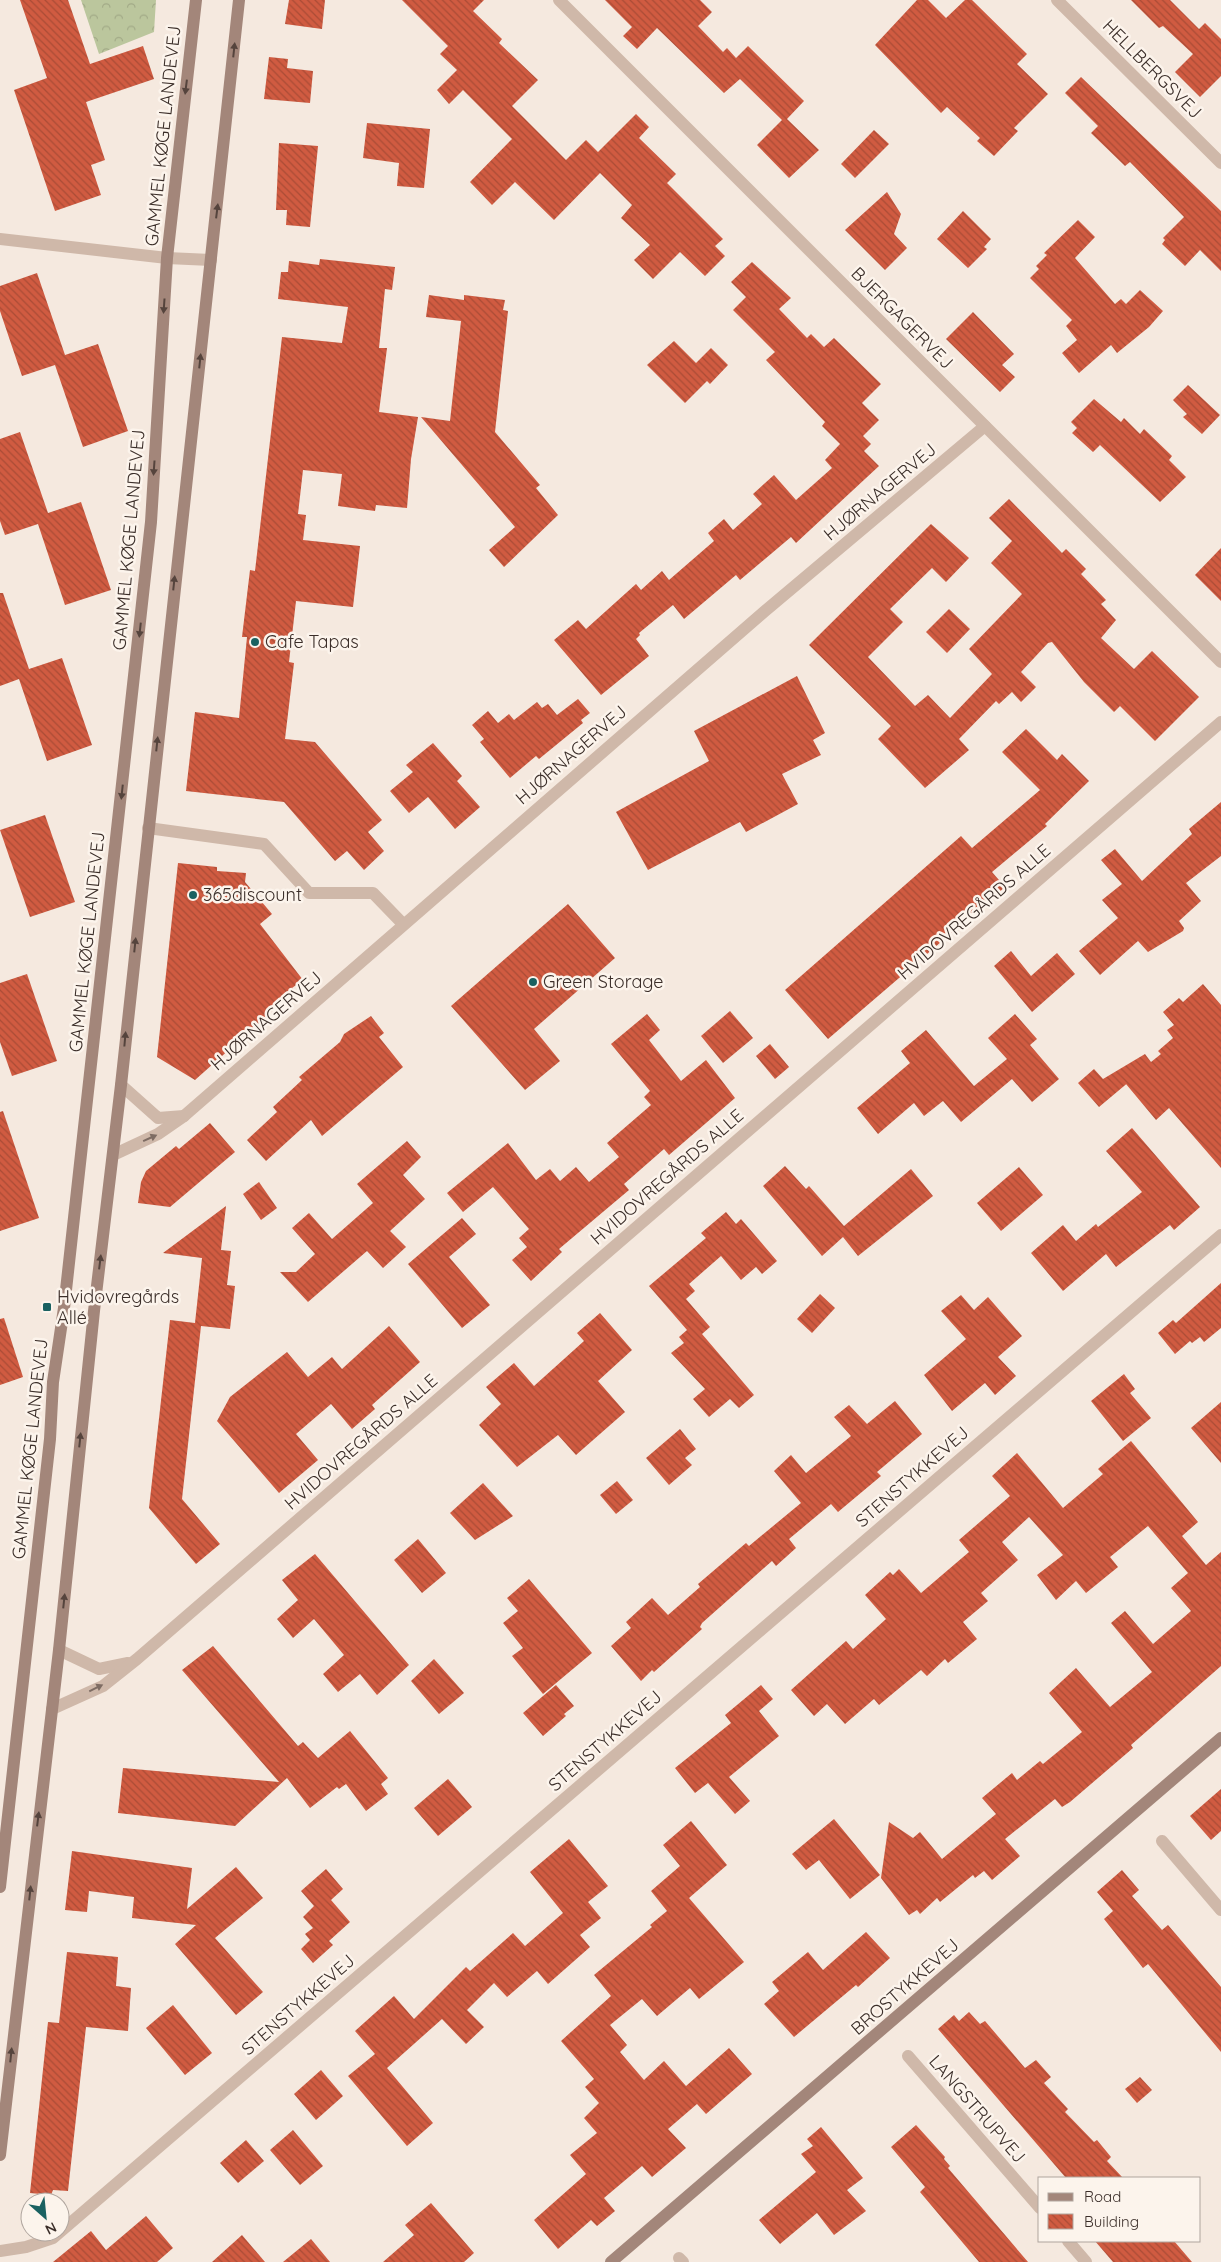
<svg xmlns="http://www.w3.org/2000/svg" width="1221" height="2262" viewBox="0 0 1221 2262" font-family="Quicksand,sans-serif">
  <defs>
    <pattern id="park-crowns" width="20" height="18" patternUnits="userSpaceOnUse" patternTransform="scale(1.25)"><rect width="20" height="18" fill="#bbc69d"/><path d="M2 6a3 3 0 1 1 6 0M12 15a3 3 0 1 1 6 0" fill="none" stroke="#a2aa87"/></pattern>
    <pattern id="building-back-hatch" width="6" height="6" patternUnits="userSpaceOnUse" patternTransform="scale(1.25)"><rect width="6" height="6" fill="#d05b41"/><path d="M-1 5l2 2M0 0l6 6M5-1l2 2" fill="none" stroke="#aa4c36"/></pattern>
  </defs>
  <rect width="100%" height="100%" fill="#f5e9df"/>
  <!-- park -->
  <path fill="url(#park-crowns)" d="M81,0H156L154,32L99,54Z"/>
  <!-- building -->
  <g fill="url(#building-back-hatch)">
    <path d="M20,0H68L90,64L143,46L154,79L86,102L105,160L91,165L101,195L55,211L14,90L47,78Z"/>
    <path d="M289,0H325L322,29L285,24Z"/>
    <path d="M402,0H484L473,11L502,39L499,43L538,80L512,106L566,160L586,140L598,152L636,114L649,127L639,138L676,174L667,183L723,239L715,246L725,256L705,276L680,252L653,279L634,260L650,245L621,218L632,205L600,173L554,220L515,182L492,205L470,182L512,139L463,90L449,104L437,90L457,70L440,54L448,46Z"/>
    <path d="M605,0H700L712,12L698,26L723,52L727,48L736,58L748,46L804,101L787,119L819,150L789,178L757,145L782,120L740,79L724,93L657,28L637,49L623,36L632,27Z"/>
    <path d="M917,0H928L946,18L965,0H972L1027,54L1017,64L1048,94L1014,128L1018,131L994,156L977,141L980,138L947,107L941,113L875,45Z"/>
    <path d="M1131,0H1170L1199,29L1205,23L1221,39V76L1200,97L1175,72L1193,54L1163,26L1159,28Z"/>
    <path d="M269,57L288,59L287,68L313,71L310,103L264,99Z"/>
    <path d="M1081,77L1221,211V271L1200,250L1185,266L1162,244L1165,240L1163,238L1184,217L1130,162L1125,166L1091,133L1098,126L1065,93Z"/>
    <path d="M367,123L430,129L424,188L397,186L399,163L363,158Z"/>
    <path d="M874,130L889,144L855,178L841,164Z"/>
    <path d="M279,143L318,146L310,227L286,225L287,210H276Z"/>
    <path d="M887,192L901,214L894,234L907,248L885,270L845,230Z"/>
    <path d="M963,211L991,239L984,247L987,249L968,268L937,239Z"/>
    <path d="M1078,220L1095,237L1075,258L1115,304L1121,299L1126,304L1140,290L1163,311L1149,327L1117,353L1111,345L1079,373L1062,353L1077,340L1066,326L1072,320L1030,278L1039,269L1036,266L1047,255L1044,253Z"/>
    <path d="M320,259L395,267L392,290L385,289L379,348H387L379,412L418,417L411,459L407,508L376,505L375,511L338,506L342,474L303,470L298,514L306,515L303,540L360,546L353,607L296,601L289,662L294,663L285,739L315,742L382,820L368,832L384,851L364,870L347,851L335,861L284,802L186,791L195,712L239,718L247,637H242L250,570L255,571L282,337L342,343L348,307L278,299L281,272H288L289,261L319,265Z"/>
    <path d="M752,262L791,298L779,309L807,338L811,334L824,347L834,338L881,384L862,403L879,420L863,436L871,444L864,451L879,466L796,543L791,537L740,580L736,575L684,619L673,605L639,633L640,635L636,639L649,656L601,695L554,640L578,620L586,629L636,584L641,590L662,571L669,580L714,541L708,533L724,519L733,530L762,504L753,494L774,475L796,500L832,468L825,460L840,444L822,426L825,422L766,360L775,352L733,310L746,297L731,282Z"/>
    <path d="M37,273L65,355L98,344L128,431L83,447L55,365L22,376L0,311V286Z"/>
    <path d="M429,295L464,300V295L505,300L503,310L508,311L495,432L540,485L536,488L558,515L504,567L489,550L515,527L421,417L450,421L461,321L426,317Z"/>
    <path d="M973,312L1014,354L1002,365L1015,377L1000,392L946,339Z"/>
    <path d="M674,341L696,363L711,348L728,365L710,384L707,381L685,403L647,365Z"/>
    <path d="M1188,385L1220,415L1202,434L1183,417L1187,414L1173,400Z"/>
    <path d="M1094,399L1121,422L1124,418L1140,434L1144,429L1172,456L1169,460L1186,477L1160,502L1100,445L1093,452L1072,433L1077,428L1071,422Z"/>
    <path d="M20,432L48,513L81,502L111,590L65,605L38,524L5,535L0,521V439Z"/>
    <path d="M1009,499L1062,553L1066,549L1086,569L1081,574L1106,600L1101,604L1116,620L1101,638L1134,669L1152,651L1199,697L1155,741L1120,706L1114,712L1084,682L1052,642L1048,643L1021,672L1036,687L1021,702L1012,692L999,704L996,701L959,739L969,750L925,788L878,739L891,726L809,645L931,524L969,558L946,582L932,568L890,609L903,622L868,657L915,706L928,695L950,718L992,674L969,649L1022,594L991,563L1012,541L989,518Z"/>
    <path d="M1221,548V601L1195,575Z"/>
    <path d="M0,593H3L29,669L62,658L92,745L47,761L19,679L0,686Z"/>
    <path d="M949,609L970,629L947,653L926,632Z"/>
    <path d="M797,676L825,733L813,740L821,755L782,774L798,804L746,832L740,822L648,870L616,812L709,761L694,731Z"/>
    <path d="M578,699L590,713L581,720L583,723L539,759L536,756L510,778L480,742L484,739L472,725L488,711L498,723L509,714L514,720L537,702L542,708L548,704L557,715Z"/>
    <path d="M1026,729L1057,760L1062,754L1089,781L1045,824L1047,826L992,872L1005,887L828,1039L785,990L961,836L972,848L1040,790L1002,752Z"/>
    <path d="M433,743L462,776L457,781L480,807L455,829L428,797L409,813L390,791L413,772L406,765Z"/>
    <path d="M1221,802V856L1186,883L1201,901L1179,921L1184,928L1183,931L1148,952L1138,941L1100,975L1079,951L1118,918L1102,900L1122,884L1101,860L1115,849L1142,881L1192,834L1189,829Z"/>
    <path d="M45,815L75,902L30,917L0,830Z"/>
    <path d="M178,863L217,867V871L246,873L245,882L272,914L260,924L303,980L292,988L295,991L195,1080L157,1057Z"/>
    <path d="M568,904L615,958L534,1029L560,1061L525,1090L451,1006Z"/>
    <path d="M1011,951L1031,976L1057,953L1075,974L1032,1012L994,966Z"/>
    <path d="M27,974L57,1061L12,1076L0,1042V983Z"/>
    <path d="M1203,984L1221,1005V1168L1169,1108L1156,1120L1126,1084L1130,1081L1099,1107L1078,1083L1094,1069L1103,1079L1145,1054L1151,1062L1161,1054L1158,1051L1173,1038L1167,1030L1174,1025L1163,1012L1179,998L1183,1002Z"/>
    <path d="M730,1011L753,1038L723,1063L701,1036Z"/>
    <path d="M647,1014L660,1030L649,1040L681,1081L706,1060L735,1098L669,1155L664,1149L624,1184L629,1190L559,1249L562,1252L531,1281L512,1260L527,1247L519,1238L529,1229L493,1187L463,1212L447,1193L508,1143L536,1180L550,1169L560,1181L576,1167L589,1182L619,1157L607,1143L651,1105L644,1097L650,1091L611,1044Z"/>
    <path d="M1015,1014L1037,1039L1030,1045L1059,1079L1032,1102L1012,1079L961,1122L943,1101L924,1116L914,1103L878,1134L857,1108L910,1063L901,1051L926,1030L974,1086L1007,1059L988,1038Z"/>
    <path d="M371,1016L384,1033L379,1037L403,1067L322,1136L311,1120L266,1161L247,1140L277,1112L273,1107L302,1080L299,1077L340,1042L344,1034Z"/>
    <path d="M770,1044L789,1067L775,1079L756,1056Z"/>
    <path d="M3,1111L39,1218L0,1231V1112Z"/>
    <path d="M210,1123L235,1152L170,1207L138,1203L141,1182L146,1171L176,1146L179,1149Z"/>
    <path d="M1132,1128L1200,1207L1174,1230L1170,1225L1116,1267L1106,1254L1063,1291L1031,1253L1063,1225L1076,1241L1096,1224L1098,1227L1142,1192L1106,1151Z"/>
    <path d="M407,1141L421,1157L403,1175L425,1199L390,1231L406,1247L383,1268L367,1251L308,1302L280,1272H296L315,1254L292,1228L309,1213L332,1239L373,1203L357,1184Z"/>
    <path d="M785,1166L806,1189L809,1186L844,1226L911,1169L933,1196L858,1256L843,1237L822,1256L763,1186Z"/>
    <path d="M1019,1167L1043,1195L1001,1231L977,1203Z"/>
    <path d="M259,1182L277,1208L261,1220L243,1194Z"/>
    <path d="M226,1206L221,1250L231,1251L227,1285L235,1286L230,1329L201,1326L182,1499L220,1544L196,1564L149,1508L170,1320L195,1323L202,1258L163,1253Z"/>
    <path d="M726,1212L736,1224L741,1219L777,1261L762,1274L756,1267L741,1280L721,1256L689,1284L695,1291L686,1299L710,1327L702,1334L754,1395L739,1408L730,1399L709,1417L693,1399L705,1389L671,1353L684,1343L679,1337L687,1330L649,1286L706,1238L701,1233Z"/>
    <path d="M462,1218L476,1234L449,1257L490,1305L462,1328L408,1264Z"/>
    <path d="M1221,1283V1328L1204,1342L1200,1337L1192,1343L1190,1341L1175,1354L1158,1333L1173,1320L1176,1323Z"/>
    <path d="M820,1294L835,1308L812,1333L797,1319Z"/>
    <path d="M961,1295L974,1310L988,1297L1022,1336L998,1357L1016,1376L995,1395L985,1383L952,1411L924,1375L966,1339L941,1311Z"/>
    <path d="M600,1313L632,1350L598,1381L625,1412L576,1455L558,1435L517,1467L479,1425L501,1404L486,1387L514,1363L534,1386L584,1341L577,1333Z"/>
    <path d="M4,1318L23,1377L0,1385V1319Z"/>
    <path d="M389,1326L420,1362L372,1405L375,1409L352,1429L331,1404L296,1434L318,1460L279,1493L217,1421L230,1397L287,1352L308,1377L332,1357L342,1369Z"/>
    <path d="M1124,1374L1135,1389L1130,1393L1151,1418L1123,1441L1091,1401Z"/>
    <path d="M895,1401L922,1434L877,1472L881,1476L838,1512L831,1504L789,1539L796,1548L776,1566L772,1561L702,1623L700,1627L702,1629L654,1672L652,1670L641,1681L611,1646L631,1628L626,1622L652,1598L668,1615L700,1587L698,1584L746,1543L749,1546L801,1503L774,1471L791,1455L806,1473L851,1436L834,1417L849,1405L867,1424Z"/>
    <path d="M1221,1402V1463L1191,1428Z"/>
    <path d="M680,1429L696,1449L685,1458L692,1465L669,1485L646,1458Z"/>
    <path d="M1131,1441L1198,1522L1182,1536L1206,1565L1221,1552V1666L1131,1745L1133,1748L1070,1802L1062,1807L1055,1799L1005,1839L1020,1856L992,1880L984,1871L975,1878L973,1875L940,1902L937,1898L920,1914L917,1910L909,1915L881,1878L889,1822L913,1838L920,1832L942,1859L996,1814L982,1798L1012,1773L1017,1780L1040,1761L1043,1764L1082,1732L1049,1693L1076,1668L1110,1707L1152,1672L1111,1623L1125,1611L1153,1644L1191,1611L1171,1588L1188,1573L1148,1526L1110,1557L1118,1567L1086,1593L1076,1581L1056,1600L1037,1575L1063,1555L1029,1517L1002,1542L1018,1560L981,1593L988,1601L963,1622L977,1639L948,1663L945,1659L927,1676L921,1670L879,1705L874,1699L845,1724L827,1704L814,1716L791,1690L846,1641L853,1649L886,1619L865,1595L890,1572L893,1575L899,1569L921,1593L969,1552L959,1540L1010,1496L992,1476L1017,1453L1063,1508L1103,1474L1098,1469Z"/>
    <path d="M617,1481L633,1500L616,1514L600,1495Z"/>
    <path d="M483,1483L513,1516L475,1540L450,1513Z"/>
    <path d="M418,1539L446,1573L422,1593L394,1560Z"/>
    <path d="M315,1554L409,1665L377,1695L360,1674L338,1692L323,1674L344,1655L314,1619L293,1638L277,1619L298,1600L282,1580Z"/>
    <path d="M529,1579L592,1653L543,1694L512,1656L523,1648L503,1623L518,1611L507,1598Z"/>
    <path d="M213,1646L298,1746L303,1742L318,1758L350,1731L388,1778L381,1784L388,1794L366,1811L346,1784L339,1789L337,1787L310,1808L287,1778L235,1826L118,1813L123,1768L279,1782L182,1670Z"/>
    <path d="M434,1659L464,1693L439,1714L411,1681Z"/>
    <path d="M556,1685L574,1706L564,1714L566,1716L543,1736L523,1713Z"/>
    <path d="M761,1685L773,1699L759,1711L779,1736L729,1777L750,1801L735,1814L708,1783L695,1793L675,1768L731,1723L725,1715Z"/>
    <path d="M448,1779L472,1807L438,1836L414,1808Z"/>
    <path d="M1221,1789V1831L1211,1840L1190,1816Z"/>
    <path d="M834,1819L880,1875L850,1899L819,1860L806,1870L792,1854Z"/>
    <path d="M691,1821L727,1865L689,1898L744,1962L699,1999L690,1988L657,2016L642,1999L610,2025L627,2045L620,2052L644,2080L664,2061L686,2086L729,2048L752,2074L706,2114L697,2104L668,2129L686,2148L652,2177L642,2166L604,2198L615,2211L597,2226L591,2220L558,2249L534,2220L586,2174L570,2155L597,2133L584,2118L599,2103L585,2087L594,2079L561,2041L611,1996L594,1975L652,1927L650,1925L667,1911L651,1891L680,1866L663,1845Z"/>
    <path d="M569,1839L608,1886L588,1902L601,1918L580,1935L590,1947L548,1984L537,1971L507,1997L494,1983L467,2010L484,2027L466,2044L442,2019L387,2068L433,2123L407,2146L348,2076L375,2054L355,2031L394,1996L414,2019L466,1967L470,1971L513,1933L525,1946L563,1913L530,1872Z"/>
    <path d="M72,1851L192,1868L187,1909L236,1867L263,1898L215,1938L263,1992L236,2015L175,1944L196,1925L132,1918L134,1897L89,1891L87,1912L65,1910Z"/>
    <path d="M326,1869L343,1889L331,1900L350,1922L329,1941L333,1945L313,1963L301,1949L310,1940L305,1934L313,1928L303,1917L314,1906L301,1891Z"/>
    <path d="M1122,1870L1139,1890L1132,1896L1162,1930L1168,1925L1221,1987V2052L1148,1964L1143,1968L1104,1919L1113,1911L1097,1892Z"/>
    <path d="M866,1932L890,1958L858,1987L856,1985L794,2037L764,2004L779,1991L772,1982L808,1952L823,1970Z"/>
    <path d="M67,1952L118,1957L116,1986L131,1988L128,2031L86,2027L68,2191L53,2190L51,2195L30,2193L48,2022L59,2023Z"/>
    <path d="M173,2005L212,2053L185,2075L146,2028Z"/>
    <path d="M969,2012L980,2024L985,2021L1025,2068L1036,2060L1051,2077L1044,2083L1068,2109L1065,2112L1094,2142L1097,2140L1111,2157L1107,2161L1123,2178H1066L938,2029L954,2015L959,2021Z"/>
    <path d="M321,2070L343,2096L316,2120L294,2094Z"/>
    <path d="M1140,2077L1152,2090L1137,2103L1125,2089Z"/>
    <path d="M916,2125L945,2157L944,2159L950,2166L948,2168L1028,2262H979L920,2192L925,2187L891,2147Z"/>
    <path d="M821,2127L863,2178L847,2190L866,2211L834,2235L817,2213L780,2244L759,2220L816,2172L801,2154L813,2146L807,2139Z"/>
    <path d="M293,2130L323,2166L300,2185L270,2150Z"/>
    <path d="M246,2140L264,2161L238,2183L220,2163Z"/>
    <path d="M431,2203L474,2253L464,2262H383L414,2235L405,2225Z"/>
    <path d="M146,2216L173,2248L157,2262H53L91,2231L106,2250Z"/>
    <path d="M242,2235L265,2262H212Z"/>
    <path d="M311,2239L330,2262H283Z"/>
    <path d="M1095,2241H1174L1192,2262H1113Z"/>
  </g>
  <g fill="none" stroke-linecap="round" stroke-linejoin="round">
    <!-- street -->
    <g stroke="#cfb8a9" stroke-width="12">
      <path d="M559,0L1221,662"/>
      <path d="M1057,0L1221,163"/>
      <path d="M0,239L167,258L211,260"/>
      <path d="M148,828L264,844L309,893H373L403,924"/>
      <path d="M121,1085L158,1118L184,1116"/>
      <path d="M113,1155L158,1134L184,1116L765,611L985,426"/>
      <path d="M59,1650L99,1669L128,1663"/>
      <path d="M52,1709L103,1686L137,1659L1221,722"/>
      <path d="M1162,1841L1221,1910"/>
      <path d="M908,2056L1040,2208"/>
      <path d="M1068,2241L1086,2262"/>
      <path d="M0,2251L26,2247L53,2238L1221,1235"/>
      <path d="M679,2258L683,2262"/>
    </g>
    <!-- secondary -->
    <g stroke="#a3867a" stroke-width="12">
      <path d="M0,1887L50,1439L53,1382L64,1308L151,522L167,258L196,0"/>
      <path d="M0,2155L59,1650L94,1311L121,1085L239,0"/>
      <path d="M611,2262L1221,1738"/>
    </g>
  </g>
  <!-- one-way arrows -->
  <defs><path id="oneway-solid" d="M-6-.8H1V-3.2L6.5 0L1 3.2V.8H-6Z" transform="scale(1.25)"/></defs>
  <g fill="#55443d">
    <use href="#oneway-solid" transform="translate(234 50) rotate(-84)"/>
    <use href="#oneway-solid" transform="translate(186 87) rotate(97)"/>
    <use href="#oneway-solid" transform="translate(217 211) rotate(-83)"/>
    <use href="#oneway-solid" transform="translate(164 306) rotate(94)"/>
    <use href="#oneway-solid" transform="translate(200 361) rotate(-84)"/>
    <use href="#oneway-solid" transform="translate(154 468) rotate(94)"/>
    <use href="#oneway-solid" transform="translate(174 583) rotate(-84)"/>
    <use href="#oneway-solid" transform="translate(140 630) rotate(96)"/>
    <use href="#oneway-solid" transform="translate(157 744) rotate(-84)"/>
    <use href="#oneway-solid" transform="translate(122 792) rotate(96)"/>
    <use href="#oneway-solid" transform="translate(135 945) rotate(-84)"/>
    <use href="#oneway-solid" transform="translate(125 1039) rotate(-85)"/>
    <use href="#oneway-solid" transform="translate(100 1262) rotate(-83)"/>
    <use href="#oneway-solid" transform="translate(80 1440) rotate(-84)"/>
    <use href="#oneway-solid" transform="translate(64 1601) rotate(-84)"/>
    <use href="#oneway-solid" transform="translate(38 1819) rotate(-83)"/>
    <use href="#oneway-solid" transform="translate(30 1893) rotate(-84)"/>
    <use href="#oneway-solid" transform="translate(11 2055) rotate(-84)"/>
  </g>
  <g fill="#7e6c63">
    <use href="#oneway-solid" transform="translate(150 1138) rotate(-24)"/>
    <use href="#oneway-solid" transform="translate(96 1688) rotate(-26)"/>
  </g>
  <!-- markers -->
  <g fill="#1a6161" stroke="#fcf4ec" stroke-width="2">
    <circle cx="255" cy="642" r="5"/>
    <circle cx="193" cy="895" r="5"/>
    <circle cx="533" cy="982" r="5"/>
    <rect x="42" y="1302" width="10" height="10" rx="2.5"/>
  </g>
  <g text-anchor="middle" stroke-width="5" stroke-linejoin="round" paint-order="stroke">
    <!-- street labels -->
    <g font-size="18" fill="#3b2e29" stroke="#fcf4ec">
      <text transform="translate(1152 69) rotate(45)" y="6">HELLBERGSVEJ</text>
      <text transform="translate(163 136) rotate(-84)" y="6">GAMMEL KØGE LANDEVEJ</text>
      <text transform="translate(902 318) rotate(45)" y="6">BJERGAGERVEJ</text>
      <text transform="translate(880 492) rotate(-40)" y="6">HJØRNAGERVEJ</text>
      <text transform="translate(129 540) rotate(-85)" y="6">GAMMEL KØGE LANDEVEJ</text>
      <text transform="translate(571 755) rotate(-41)" y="6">HJØRNAGERVEJ</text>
      <text transform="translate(974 912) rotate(-41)" y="6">HVIDOVREGÅRDS ALLE</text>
      <text transform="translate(87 942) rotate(-84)" y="6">GAMMEL KØGE LANDEVEJ</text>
      <text transform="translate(266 1021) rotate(-41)" y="6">HJØRNAGERVEJ</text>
      <text transform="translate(667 1177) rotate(-41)" y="6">HVIDOVREGÅRDS ALLE</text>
      <text transform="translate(361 1442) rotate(-41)" y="6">HVIDOVREGÅRDS ALLE</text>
      <text transform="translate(30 1449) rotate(-84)" y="6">GAMMEL KØGE LANDEVEJ</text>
      <text transform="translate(912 1477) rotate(-41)" y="6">STENSTYKKEVEJ</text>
      <text transform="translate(605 1741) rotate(-41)" y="6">STENSTYKKEVEJ</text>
      <text transform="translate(905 1987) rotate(-41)" y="6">BROSTYKKEVEJ</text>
      <text transform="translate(298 2005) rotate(-41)" y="6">STENSTYKKEVEJ</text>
      <text transform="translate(977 2109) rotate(49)" y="6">LANGSTRUPVEJ</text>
    </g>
    <!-- poi labels -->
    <g font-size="18" fill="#3b2e29" stroke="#fcf4ec" text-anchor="start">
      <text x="265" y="648">Cafe Tapas</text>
      <text x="203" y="901">365discount</text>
      <text x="543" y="988">Green Storage</text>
      <text x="57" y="1303">Hvidovregårds<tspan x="57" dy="21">Allé</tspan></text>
    </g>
  </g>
  <!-- legend -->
  <rect x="1038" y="2177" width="162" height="65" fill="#fcf4ec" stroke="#afa59e"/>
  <rect x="1048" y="2193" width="25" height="8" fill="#a3867a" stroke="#afa59e"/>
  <text x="1084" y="2202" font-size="15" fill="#3b2e29">Road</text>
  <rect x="1048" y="2214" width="25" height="15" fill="url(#building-back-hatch)" stroke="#afa59e"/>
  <text x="1084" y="2227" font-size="15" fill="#3b2e29">Building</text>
  <!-- north arrow -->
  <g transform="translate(45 2217) rotate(153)"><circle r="24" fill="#fcf4ec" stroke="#afa59e"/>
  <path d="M0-4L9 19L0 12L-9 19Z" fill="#1a6161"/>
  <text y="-8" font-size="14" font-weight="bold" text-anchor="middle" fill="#3b2e29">N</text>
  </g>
</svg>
